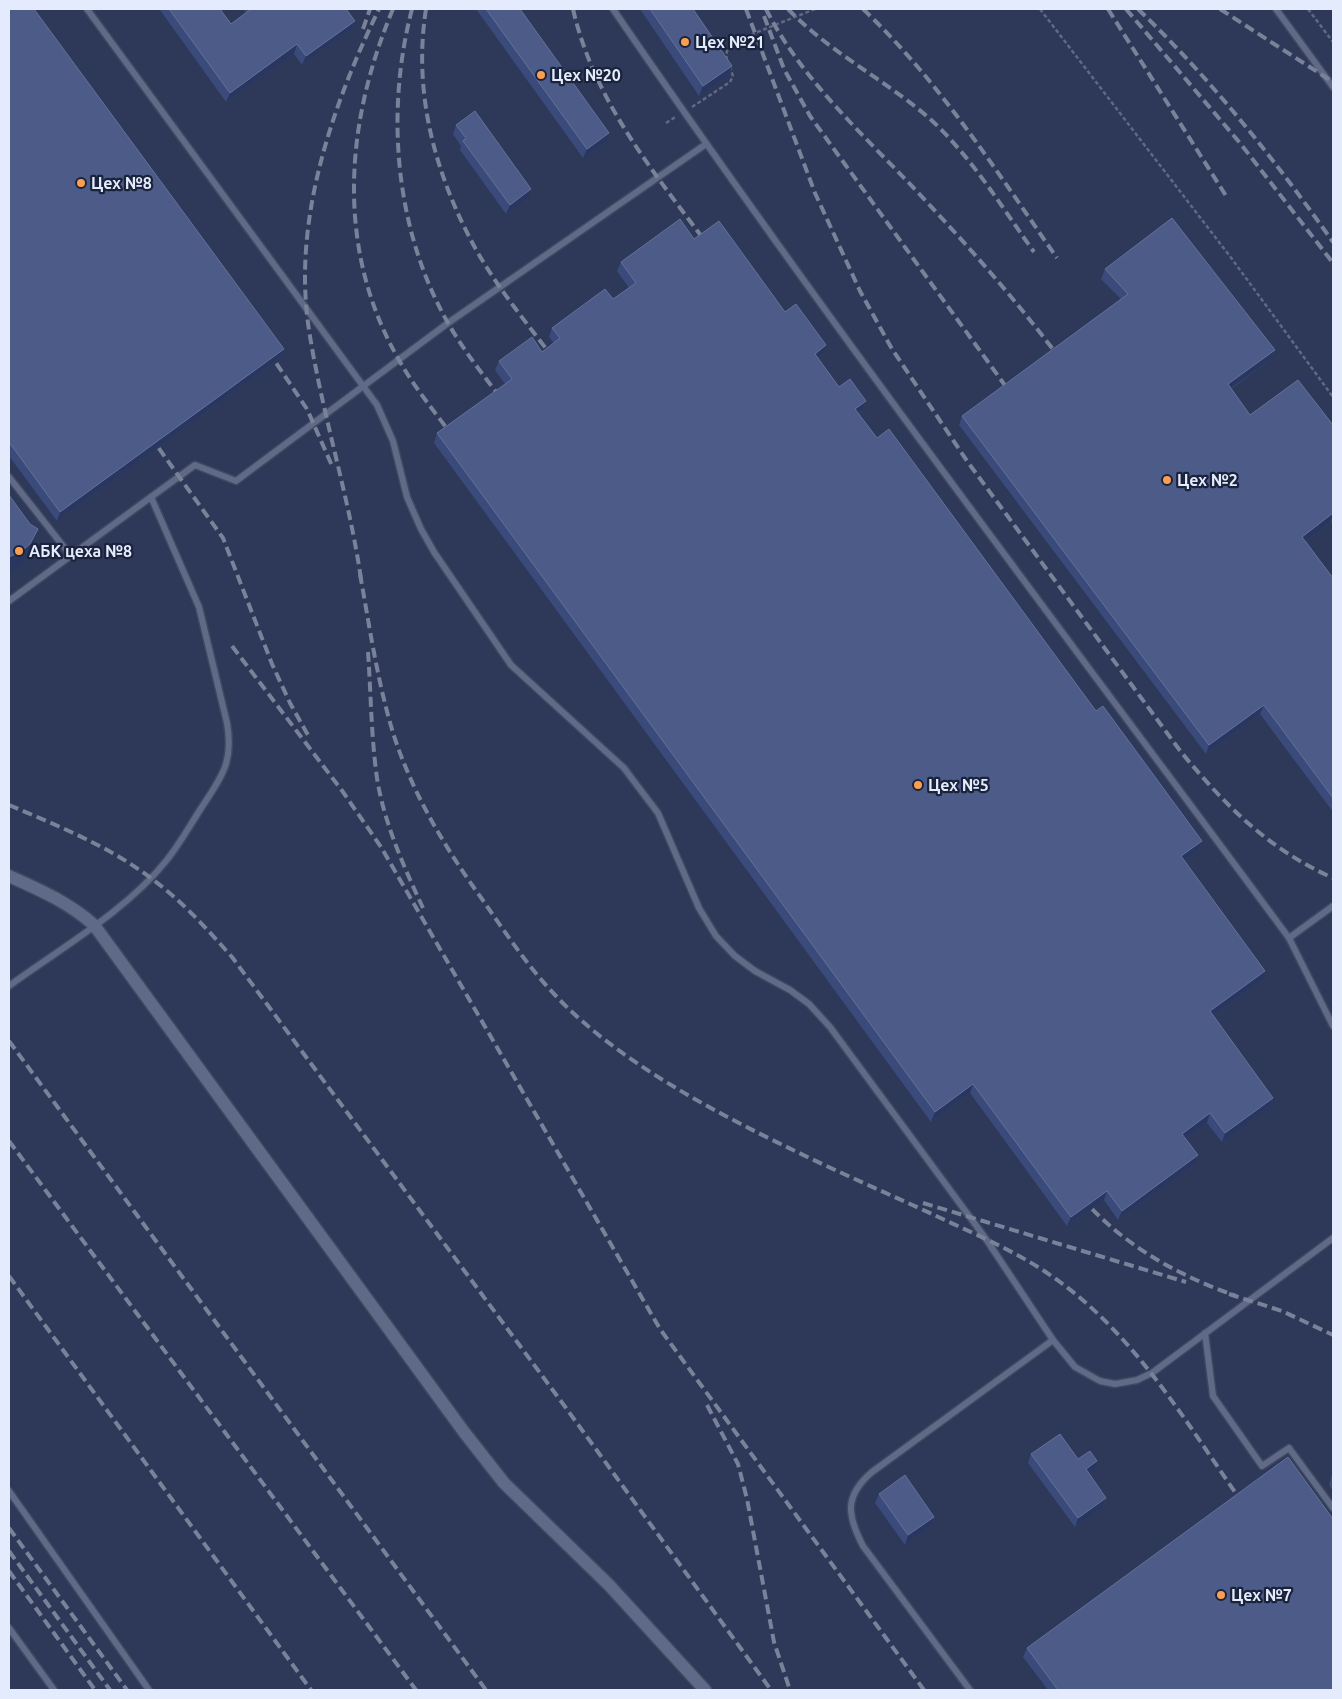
<svg xmlns="http://www.w3.org/2000/svg" width="1342" height="1699" viewBox="0 0 1342 1699" font-family="Ubuntu,sans-serif">
  <rect width="100%" height="100%" fill="#232c47"/>
  <!-- built -->
  <rect fill="#2e3858" x="9" y="9" width="1324" height="1681"/>
  <g fill="none" stroke-linecap="round" stroke-linejoin="round">
    <!-- service casing -->
    <g stroke="#40485e" stroke-width="9">
      <g id="service">
        <path d="M87,9L377,405L393,441L407,497L421,529L434,552L511,665L624,768L639,788L658,813L699,908L716,936L735,956L755,971L790,990L809,1004L830,1027L986,1239L1053,1340L1075,1367L1100,1381L1115,1384L1137,1380L1152,1373L1333,1238"/>
        <path d="M613,9C829,325 1062,630 1289,938L1333,1026"/>
        <path d="M1276,9L1333,87"/>
        <path d="M9,477L71,556"/>
        <path d="M9,601L151,497"/>
        <path d="M1289,938L1333,906"/>
        <path d="M9,986C61,948 126,911 166,861C179,845 189,827 200,810C221,777 234,764 227,723L199,607L151,497L195,465L236,481L448,323L706,144"/>
        <path d="M1205,1333L1213,1396L1262,1466L1289,1448L1333,1508"/>
        <path d="M9,1491L149,1690"/>
        <path d="M9,1628L54,1690"/>
        <path d="M970,1690L863,1546C847,1515 844,1496 872,1472L1053,1340"/>
      </g>
    </g>
    <!-- minor casing -->
    <g stroke="#40485e" stroke-width="15">
      <path id="minor" d="M9,876C40,890 68,902 94,925L464,1432L504,1483L609,1585L705,1690"/>
    </g>
    <!-- path -->
    <g stroke="#616981" stroke-width="2.5" stroke-dasharray="4 2.5" stroke-linecap="butt">
      <path d="M1040,9L1232,259L1333,397"/>
      <path d="M1308,9L1333,42"/>
      <path d="M727,60L726,55L728,48L755,33L815,9"/>
      <path d="M692,107L730,82L733,76L730,67"/>
      <path d="M666,123L677,116"/>
    </g>
    <!-- service -->
    <use href="#service" stroke="#5f6a88" stroke-width="6"/>
    <!-- minor -->
    <use href="#minor" stroke="#5f6a88" stroke-width="12"/>
    <!-- rail -->
    <g stroke="#7a8299" stroke-width="4" stroke-dasharray="10 5" stroke-linecap="butt">
      <path d="M393,9C345,123 335,249 399,360C414,387 435,412 454,438"/>
      <path d="M412,9C385,112 395,230 448,323C464,351 484,376 503,401"/>
      <path d="M426,9C413,91 434,171 473,244C495,285 526,322 554,359"/>
      <path d="M573,9C594,101 653,171 708,245"/>
      <path d="M746,9L815,193L860,291L892,349L967,461L1181,752C1226,806 1268,849 1333,878"/>
      <path d="M766,9C799,75 857,129 908,182C962,239 1014,297 1061,360"/>
      <path d="M788,9C829,52 884,79 929,118C971,156 1001,206 1034,252"/>
      <path d="M863,9C940,82 997,172 1057,258"/>
      <path d="M1108,9L1228,199"/>
      <path d="M1126,9L1240,143L1333,263"/>
      <path d="M1138,9C1211,79 1275,160 1333,242"/>
      <path d="M1220,9L1333,82"/>
      <path d="M764,16L784,69L810,116L1012,395"/>
      <path d="M363,29L370,9"/>
      <path d="M268,351L307,409L333,468"/>
      <path d="M150,436L223,538L272,664L290,703L309,737"/>
      <path d="M360,574C370,629 378,686 395,739C415,798 446,849 482,899C505,932 528,967 556,996C616,1060 714,1112 793,1150C844,1175 896,1197 947,1221C986,1239 1025,1256 1060,1282C1138,1339 1189,1427 1244,1505"/>
      <path d="M361,579C349,496 322,414 309,330C292,221 332,106 379,9"/>
      <path d="M232,646L343,792L381,847L660,1329L924,1690"/>
      <path d="M368,652C371,693 371,736 377,778C384,823 404,867 423,908"/>
      <path d="M9,805C58,826 109,846 152,879C182,901 207,929 232,957L566,1408L771,1690"/>
      <path d="M9,1041L486,1690"/>
      <path d="M9,1141L416,1690"/>
      <path d="M1082,1198C1123,1245 1177,1275 1236,1296"/>
      <path d="M923,1203L1186,1282"/>
      <path d="M9,1276L311,1690"/>
      <path d="M1229,1294L1282,1311L1333,1335"/>
      <path d="M707,1405L738,1464L747,1499L774,1642L790,1690"/>
      <path d="M9,1528L127,1690"/>
      <path d="M9,1551L110,1690"/>
      <path d="M9,1571L95,1690"/>
    </g>
  </g>
  <!-- wall -->
  <g fill="#3a4a7a">
    <path d="M9,9L284,349L280,358L57,521L9,456Z"/>
    <path d="M160,9H220L231,24L246,13L243,9H348L347,11L351,30L302,65L294,54L226,102L160,10Z"/>
    <path d="M476,9H520L606,142L583,158Z"/>
    <path d="M640,9H693L732,66L729,76L699,96Z"/>
    <path d="M456,125L528,199L506,214L460,150L461,146L453,134Z"/>
    <path d="M694,239L785,312L823,354L818,358L839,387L866,401L863,410L859,414L877,438L1096,711L1202,841L1199,850L1185,861L1262,980L1213,1016L1273,1098L1270,1107L1222,1142L1207,1123L1185,1139L1194,1165L1118,1220L1104,1200L1067,1226L970,1093L931,1122L434,443L437,433L505,384L495,370L499,361L542,352L554,343L549,337L552,328L613,299L629,288L617,271L621,262Z"/>
    <path d="M1105,269L1275,350L1271,359L1231,389L1250,415L1333,425V525L1331,522L1306,541L1333,578V812L1260,714L1206,754L959,425L962,416L1121,299L1101,279Z"/>
    <path d="M1031,1454L1078,1459L1094,1471L1089,1474L1106,1498L1103,1507L1075,1527L1028,1463Z"/>
    <path d="M1333,1472V1491L1329,1485Z"/>
    <path d="M879,1494L934,1517L931,1526L905,1545L875,1503Z"/>
    <path d="M1027,1648L1333,1690H1048L1023,1657Z"/>
  </g>
  <!-- shaded-wall -->
  <g fill="#293760">
    <path d="M355,21L351,30L302,65L306,56Z"/>
    <path d="M297,44L294,54L226,102L230,93Z"/>
    <path d="M732,66L729,76L699,96L703,86Z"/>
    <path d="M609,133L606,142L583,158L587,149Z"/>
    <path d="M531,189L528,199L506,214L510,205Z"/>
    <path d="M826,345L823,354L811,363L815,354Z"/>
    <path d="M284,349L280,358L57,521L60,512Z"/>
    <path d="M1275,350L1271,359L1224,393L1228,384Z"/>
    <path d="M866,401L863,410L852,419L855,409Z"/>
    <path d="M1333,513L1331,522L1299,546L1302,537Z"/>
    <path d="M38,529L31,547L23,562L15,569L9,572V557Z"/>
    <path d="M1264,705L1260,714L1206,754L1209,745Z"/>
    <path d="M1202,841L1199,850L1178,866L1181,856Z"/>
    <path d="M1265,971L1262,980L1206,1021L1210,1011Z"/>
    <path d="M973,1084L970,1093L931,1122L935,1112Z"/>
    <path d="M1273,1098L1270,1107L1222,1142L1225,1133Z"/>
    <path d="M1210,1113L1207,1123L1179,1143L1182,1134Z"/>
    <path d="M1198,1155L1194,1165L1118,1220L1122,1211Z"/>
    <path d="M1107,1191L1104,1200L1067,1226L1071,1217Z"/>
    <path d="M1097,1461L1094,1471L1082,1479L1086,1469Z"/>
    <path d="M1106,1498L1103,1507L1075,1527L1078,1518Z"/>
    <path d="M934,1517L931,1526L905,1545L908,1535Z"/>
  </g>
  <!-- building -->
  <g fill="#4c5b88" stroke="#64729a">
    <path d="M9,9H34L284,349L60,512L9,442Z"/>
    <path d="M169,9H220L231,24L251,9H346L355,21L306,56L297,44L230,93Z"/>
    <path d="M486,9H520L609,133L587,149Z"/>
    <path d="M650,9H693L732,66L703,86Z"/>
    <path d="M475,111L531,189L510,205L463,141L466,138L456,125Z"/>
    <path d="M1172,218L1275,350L1228,384L1250,415L1298,380L1333,425V513L1302,537L1333,578V798L1264,705L1209,745L962,416L1128,294L1105,269Z"/>
    <path d="M680,219L694,239L719,221L785,312L796,304L826,345L815,354L839,387L850,379L866,401L855,409L877,438L889,429L1096,711L1103,706L1202,841L1181,856L1265,971L1210,1011L1273,1098L1225,1133L1210,1113L1182,1134L1198,1155L1122,1211L1107,1191L1071,1217L973,1084L935,1112L437,433L512,379L499,361L532,337L542,352L560,338L552,328L605,289L613,299L636,283L621,262Z"/>
    <path d="M9,495L30,524L38,529L30,544L22,551L9,557Z"/>
    <path d="M1060,1434L1078,1459L1090,1451L1097,1461L1086,1469L1106,1498L1078,1518L1031,1454Z"/>
    <path d="M1288,1457L1333,1519V1690H1058L1027,1648Z"/>
    <path d="M905,1475L934,1517L908,1535L879,1494Z"/>
  </g>
  <!-- markers -->
  <g fill="#fb9e50" stroke="#1a233c" stroke-width="2">
    <circle cx="685" cy="42" r="5"/>
    <circle cx="541" cy="75" r="5"/>
    <circle cx="81" cy="183" r="5"/>
    <circle cx="1167" cy="480" r="5"/>
    <circle cx="19" cy="551" r="5"/>
    <circle cx="918" cy="785" r="5"/>
    <circle cx="1221" cy="1595" r="5"/>
  </g>
  <g text-anchor="middle" stroke-width="4.5" stroke-linejoin="round" paint-order="stroke">
    <!-- poi labels -->
    <g font-size="16" font-weight="bold" fill="#e4ebfc" stroke="#1a233c" text-anchor="start">
      <text x="695" y="48">Цех №21</text>
      <text x="551" y="81">Цех №20</text>
      <text x="91" y="189">Цех №8</text>
      <text x="1177" y="486">Цех №2</text>
      <text x="29" y="557">АБК цеха №8</text>
      <text x="928" y="791">Цех №5</text>
      <text x="1231" y="1601">Цех №7</text>
    </g>
  </g>
  <!-- border -->
  <rect width="1342" height="1699" fill="none" stroke="#e4ebfc" stroke-width="20"/>
</svg>
